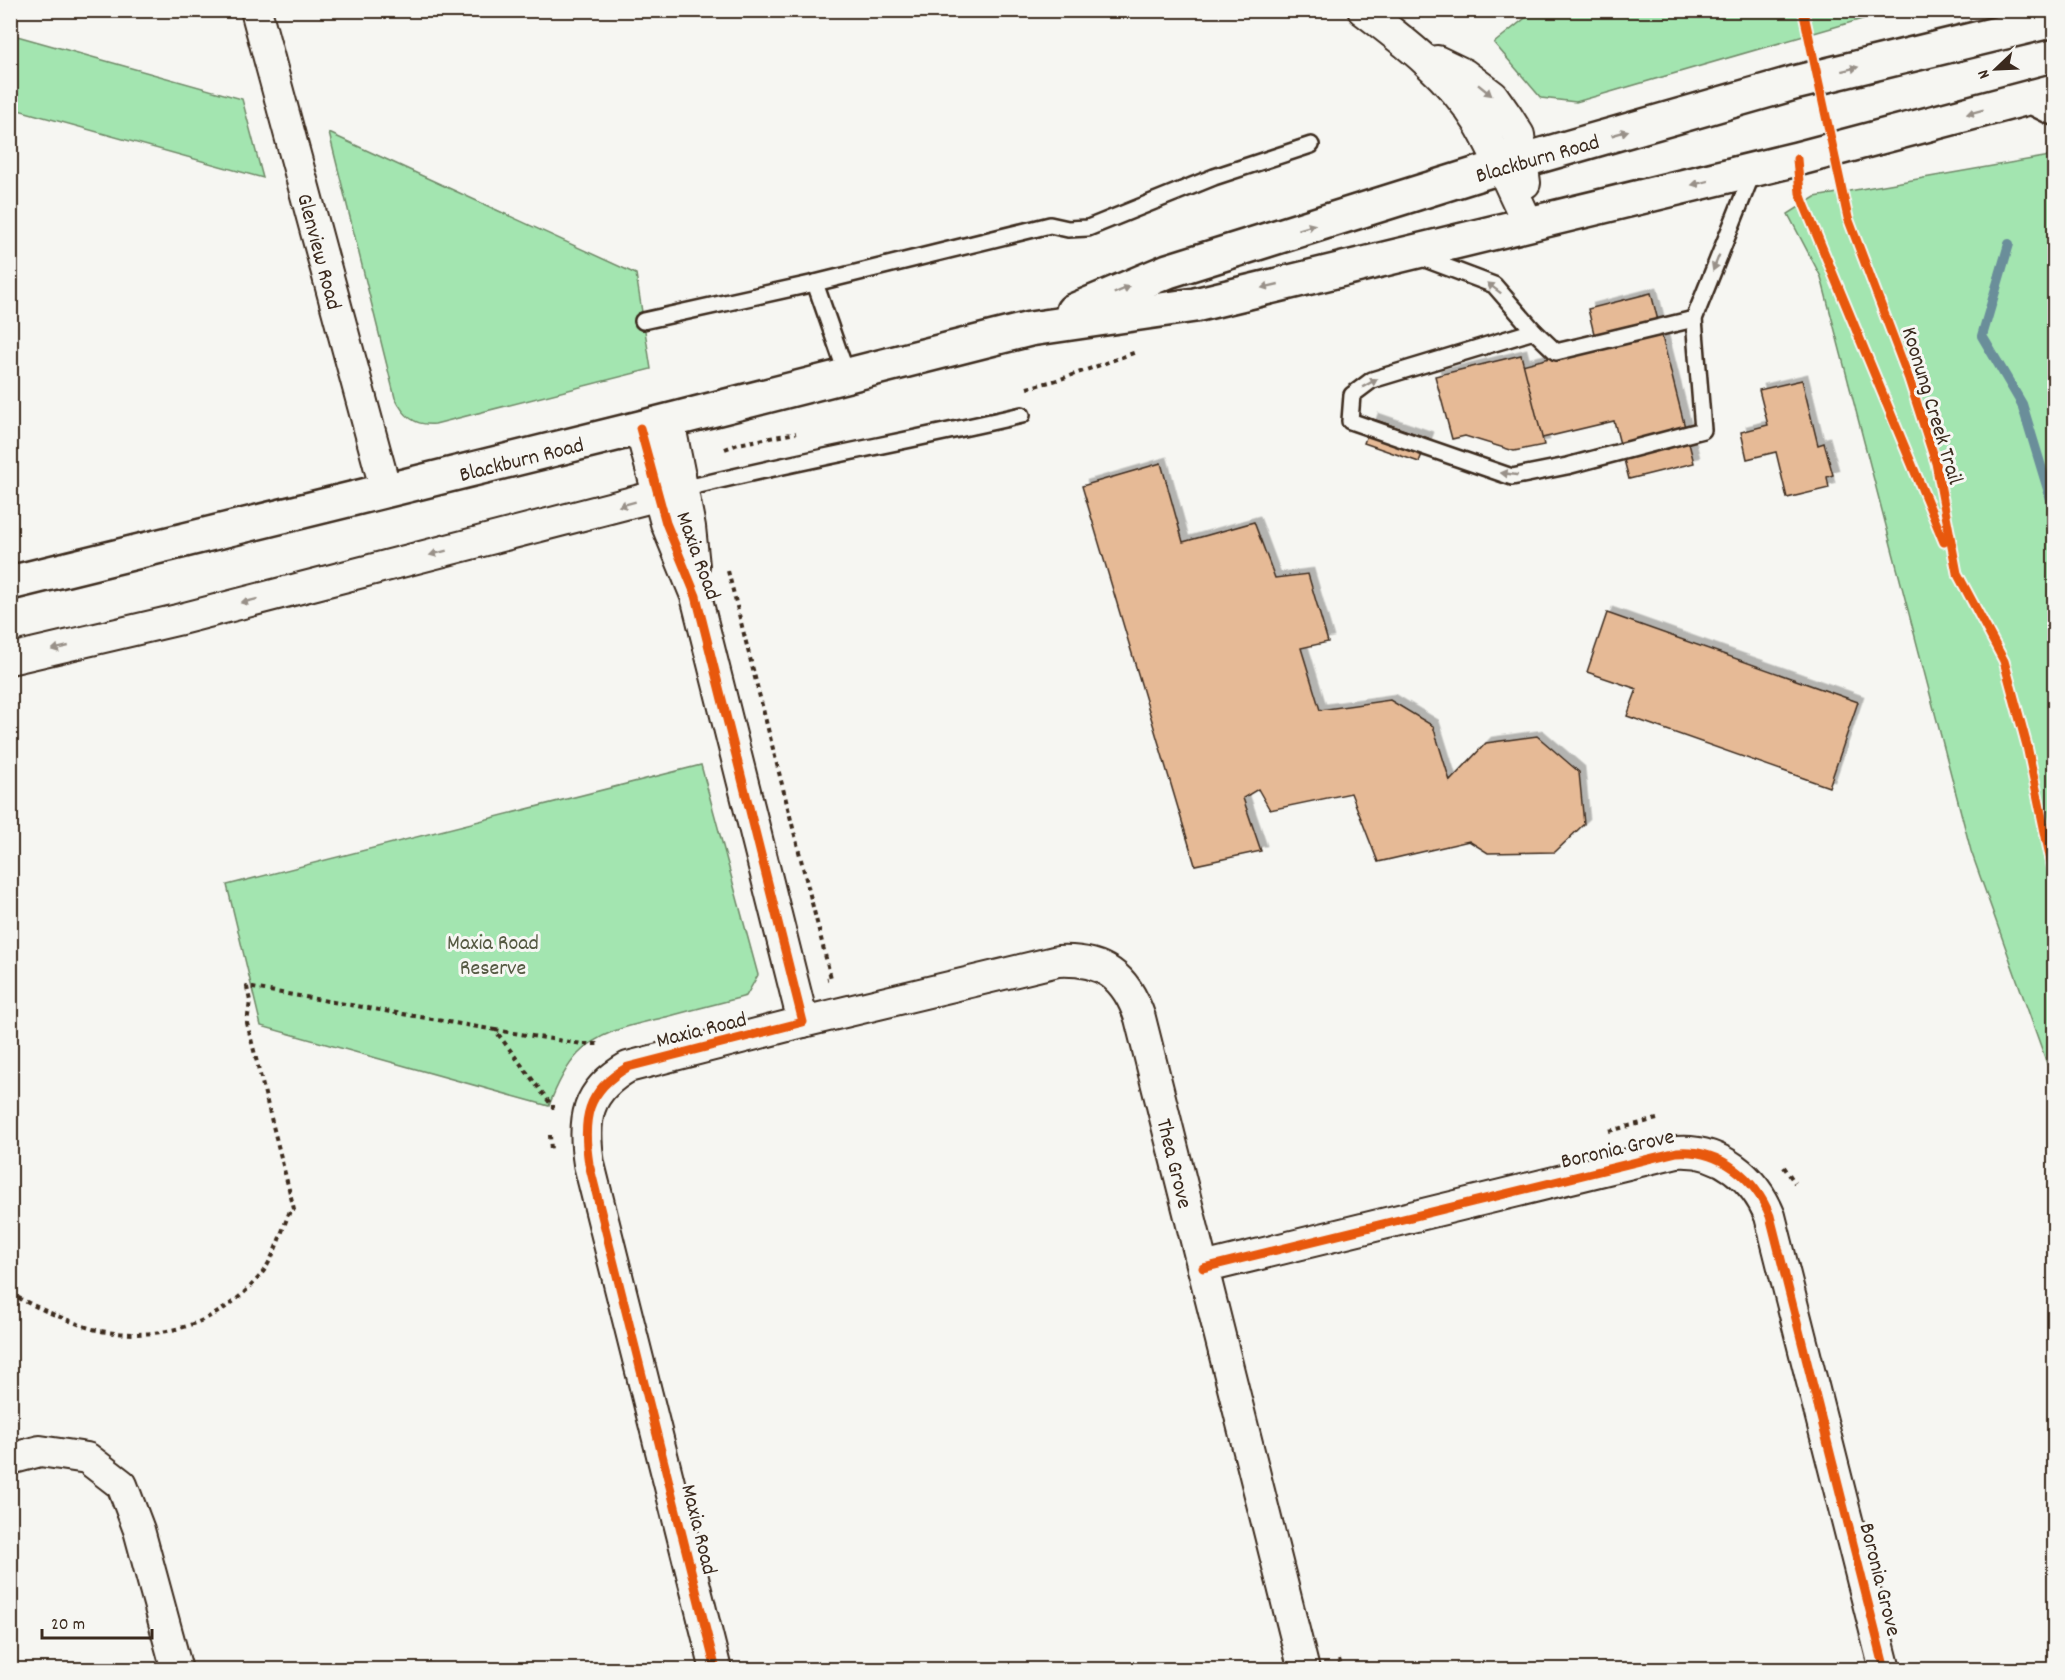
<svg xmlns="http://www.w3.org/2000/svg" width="2065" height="1680" viewBox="0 0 2065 1680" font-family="Dekko,sans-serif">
  <defs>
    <filter id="shadow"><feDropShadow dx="5.5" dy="-5.5" stdDeviation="0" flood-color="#0004"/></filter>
  </defs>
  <rect width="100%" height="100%" fill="#f6f6f2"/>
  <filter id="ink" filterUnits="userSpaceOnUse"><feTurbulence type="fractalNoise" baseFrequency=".0167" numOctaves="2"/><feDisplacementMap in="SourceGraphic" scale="12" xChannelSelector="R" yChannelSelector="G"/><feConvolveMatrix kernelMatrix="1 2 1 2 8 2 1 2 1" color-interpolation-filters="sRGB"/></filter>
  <g filter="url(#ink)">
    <!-- green -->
    <g fill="#a3e5b0" stroke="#6f8867" stroke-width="1.5">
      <path d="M1534,11V10L1890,11L1576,102L1541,98L1494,43Z"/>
      <path d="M10,34L242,99L263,178L11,108Z"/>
      <path d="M329,133L636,274L651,369L435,424C414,426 404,416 395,398Z"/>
      <path d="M2050,156L2054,159V1083L1971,851L1821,277L1788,214L1815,197Z"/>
      <path d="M701,765L758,975L746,996C721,1003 695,1009 670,1016C639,1024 601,1029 578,1054C564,1069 556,1087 549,1106L261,1026L227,885Z"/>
    </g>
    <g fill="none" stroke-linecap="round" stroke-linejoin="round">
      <!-- stream -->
      <path stroke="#6b8e9a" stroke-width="10" d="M2009,244L1982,336L2022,404L2054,509"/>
    </g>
    <!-- building -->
    <g fill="#e6ba96" stroke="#3b2a1e" stroke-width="1.5" filter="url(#shadow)">
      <path d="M1651,293L1694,463L1629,479L1614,421L1538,439L1518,366L1597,346L1588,309Z"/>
      <path d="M1521,355L1544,445L1514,451L1465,436L1452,439L1435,376Z"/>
      <path d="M1802,380L1818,445L1824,443L1833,475L1827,477L1829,488L1787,498L1776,452L1747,459L1741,432L1768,425L1759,390Z"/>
      <path d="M1373,419L1428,438L1419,462L1364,443Z"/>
      <path d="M1161,463L1183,542L1254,522L1275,578L1308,574L1328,642L1301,648L1320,710L1390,700L1433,726L1450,781L1486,743L1537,736L1579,772L1584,824L1555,852L1488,853L1469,841L1378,862L1351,793L1270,810L1258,789L1243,798L1261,851L1195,865L1082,486Z"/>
      <path d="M1607,613L1858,702L1829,787L1627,716L1637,689L1587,672Z"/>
    </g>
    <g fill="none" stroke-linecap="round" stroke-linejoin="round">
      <!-- lane casing -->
      <g stroke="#3b2a1e" stroke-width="20">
        <g id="lane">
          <path d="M1417,256L1494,285L1534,331L1556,352L1694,319"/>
          <path d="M815,283L847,375"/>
          <path d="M643,321L815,283L1050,225L1068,229L1088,228L1214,177L1311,145"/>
          <path d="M1534,331L1372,380L1352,395L1350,421L1512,477L1567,466L1703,430L1694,319L1754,169"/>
          <path d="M683,489C795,461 909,441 1022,415"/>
        </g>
      </g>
      <!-- street casing -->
      <g stroke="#3b2a1e" stroke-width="34">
        <g id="street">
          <path d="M256,10L386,491"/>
          <path d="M1363,10C1405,42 1450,76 1478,122C1497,154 1512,191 1529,225"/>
          <path d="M1437,61L1464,74L1493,96L1507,116L1519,135L1525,183"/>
          <path d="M669,421L690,527L694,566"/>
          <path d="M640,428L666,523L696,596L803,1022L628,1067C586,1091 582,1119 589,1164L716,1670"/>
          <path d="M10,659L177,620L683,489"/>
          <path d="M803,1022L1058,961C1103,959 1126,976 1140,1018L1304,1670"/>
          <path d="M1203,1268L1677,1152C1720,1149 1755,1178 1770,1216L1885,1670"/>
          <path d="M10,1459L40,1451L87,1458L122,1485L139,1530L177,1670"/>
        </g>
      </g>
      <!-- primary casing -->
      <g stroke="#3b2a1e" stroke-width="38">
        <g id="primary">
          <path d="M1073,311L1168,271L1500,167L1794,83L2054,20"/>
          <path d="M10,583L640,428L994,338L1030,329L1195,305L1797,159L2054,91"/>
        </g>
      </g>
      <!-- highway casing -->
      <g stroke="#3b2a1e" stroke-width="38">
        <path id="highway" d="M2032,97L2054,108"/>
      </g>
      <!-- path -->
      <g stroke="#3b2a1e" stroke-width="4" stroke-dasharray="4.5 4.5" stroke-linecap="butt">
        <path d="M1027,388L1061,379L1136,352"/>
        <path d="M725,449L738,444L796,433"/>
        <path d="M728,571L831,978L827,979"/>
        <path d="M495,1030L582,1044H598"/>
        <path d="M1609,1131L1657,1119"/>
        <path d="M550,1135L551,1151"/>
        <path d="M1784,1167L1795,1183"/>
        <path d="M10,1293C25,1302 39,1308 55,1315C71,1321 90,1330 107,1332C166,1340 220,1323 259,1277C274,1260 281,1232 290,1211L294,1209L247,1023L250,1001L247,987L495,1030L553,1107V1105"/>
        <path d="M1339,1659L1342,1670"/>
      </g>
      <!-- lane -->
      <use href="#lane" stroke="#f6f6f2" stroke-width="15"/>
      <!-- street -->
      <use href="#street" stroke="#f6f6f2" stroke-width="30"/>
      <!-- primary -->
      <use href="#primary" stroke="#f6f6f2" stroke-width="33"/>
      <!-- highway -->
      <use href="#highway" stroke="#f6f6f2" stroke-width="33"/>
      <!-- cycleway casing -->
      <g stroke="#f6f6f2" stroke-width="13">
        <g id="cycleway">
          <path d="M1803,10L1848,218L1909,379L1936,463L1957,573L2004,661L2027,746L2054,875"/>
          <path d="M1797,159L1800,193L1804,204L1944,542"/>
          <path d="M640,428L666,523L696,596L803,1022L628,1067C586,1091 582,1119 589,1164L716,1670"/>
          <path d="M1203,1268L1677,1152C1720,1149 1755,1178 1770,1216L1885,1670"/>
        </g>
      </g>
      <!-- cycleway -->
      <use href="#cycleway" stroke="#e8590c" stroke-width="9"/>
    </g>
    <!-- one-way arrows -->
    <defs><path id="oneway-solid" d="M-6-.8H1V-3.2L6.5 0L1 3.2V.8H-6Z" transform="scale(1.5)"/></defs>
    <g fill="#989088">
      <use href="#oneway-solid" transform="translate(1850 69) rotate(-14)"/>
      <use href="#oneway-solid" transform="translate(1485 90) rotate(39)"/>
      <use href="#oneway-solid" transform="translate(1975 112) rotate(165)"/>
      <use href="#oneway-solid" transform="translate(1620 133) rotate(-16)"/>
      <use href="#oneway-solid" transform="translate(1700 183) rotate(166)"/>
      <use href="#oneway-solid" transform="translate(1307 227) rotate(-17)"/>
      <use href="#oneway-solid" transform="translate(1716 263) rotate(112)"/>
      <use href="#oneway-solid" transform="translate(1270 286) rotate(167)"/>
      <use href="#oneway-solid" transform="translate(1494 288) rotate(-143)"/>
      <use href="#oneway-solid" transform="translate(1122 290) rotate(-23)"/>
      <use href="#oneway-solid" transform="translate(1370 383) rotate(-29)"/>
      <use href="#oneway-solid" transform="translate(1509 474) rotate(-172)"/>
      <use href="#oneway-solid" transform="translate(627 504) rotate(165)"/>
      <use href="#oneway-solid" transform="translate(438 553) rotate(165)"/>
      <use href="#oneway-solid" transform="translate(249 601) rotate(166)"/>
      <use href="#oneway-solid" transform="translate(60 648) rotate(167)"/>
    </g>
  </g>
  <g text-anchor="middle" stroke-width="6" stroke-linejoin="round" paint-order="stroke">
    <!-- street labels -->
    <g font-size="22" fill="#3b2a1e" stroke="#f6f6f2">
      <text transform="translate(1537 157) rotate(-16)" y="8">Blackburn Road</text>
      <text transform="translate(321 251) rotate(75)" y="8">Glenview Road</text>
      <text transform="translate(1934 405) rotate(73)" y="8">Koonung Creek Trail</text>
      <text transform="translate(521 458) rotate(-14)" y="8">Blackburn Road</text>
      <text transform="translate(700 555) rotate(70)" y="8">Maxia Road</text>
      <text transform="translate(701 1028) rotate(-14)" y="8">Maxia Road</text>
      <text transform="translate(1617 1147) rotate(-13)" y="8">Boronia Grove</text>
      <text transform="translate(1176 1163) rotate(76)" y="8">Thea Grove</text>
      <text transform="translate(701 1529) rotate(76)" y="8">Maxia Road</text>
      <text transform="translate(1882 1579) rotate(76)" y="8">Boronia Grove</text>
    </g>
    <!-- park labels -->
    <g font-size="22" fill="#555942" stroke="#f6f6f2">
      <text x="493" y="949">Maxia Road<tspan x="493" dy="25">Reserve</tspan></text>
    </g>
  </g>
  <!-- margin -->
  <rect width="2065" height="1680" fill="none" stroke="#f6f6f2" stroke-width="36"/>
  <rect x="18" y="18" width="2029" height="1644" fill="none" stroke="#3b2a1e" stroke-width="2" filter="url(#ink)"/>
  <!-- north arrow -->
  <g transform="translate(1996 69) rotate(247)" stroke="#f6f6f2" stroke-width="4.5" paint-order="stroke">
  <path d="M0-4.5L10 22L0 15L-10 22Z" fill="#3b2a1e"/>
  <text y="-9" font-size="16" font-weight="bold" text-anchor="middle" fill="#3b2a1e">N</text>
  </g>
  <!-- scale -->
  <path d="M42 1629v9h110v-9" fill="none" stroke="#3b2a1e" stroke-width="3"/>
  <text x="51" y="1629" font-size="18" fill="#3b2a1e" stroke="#f6f6f2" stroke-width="4.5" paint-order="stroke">20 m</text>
</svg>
